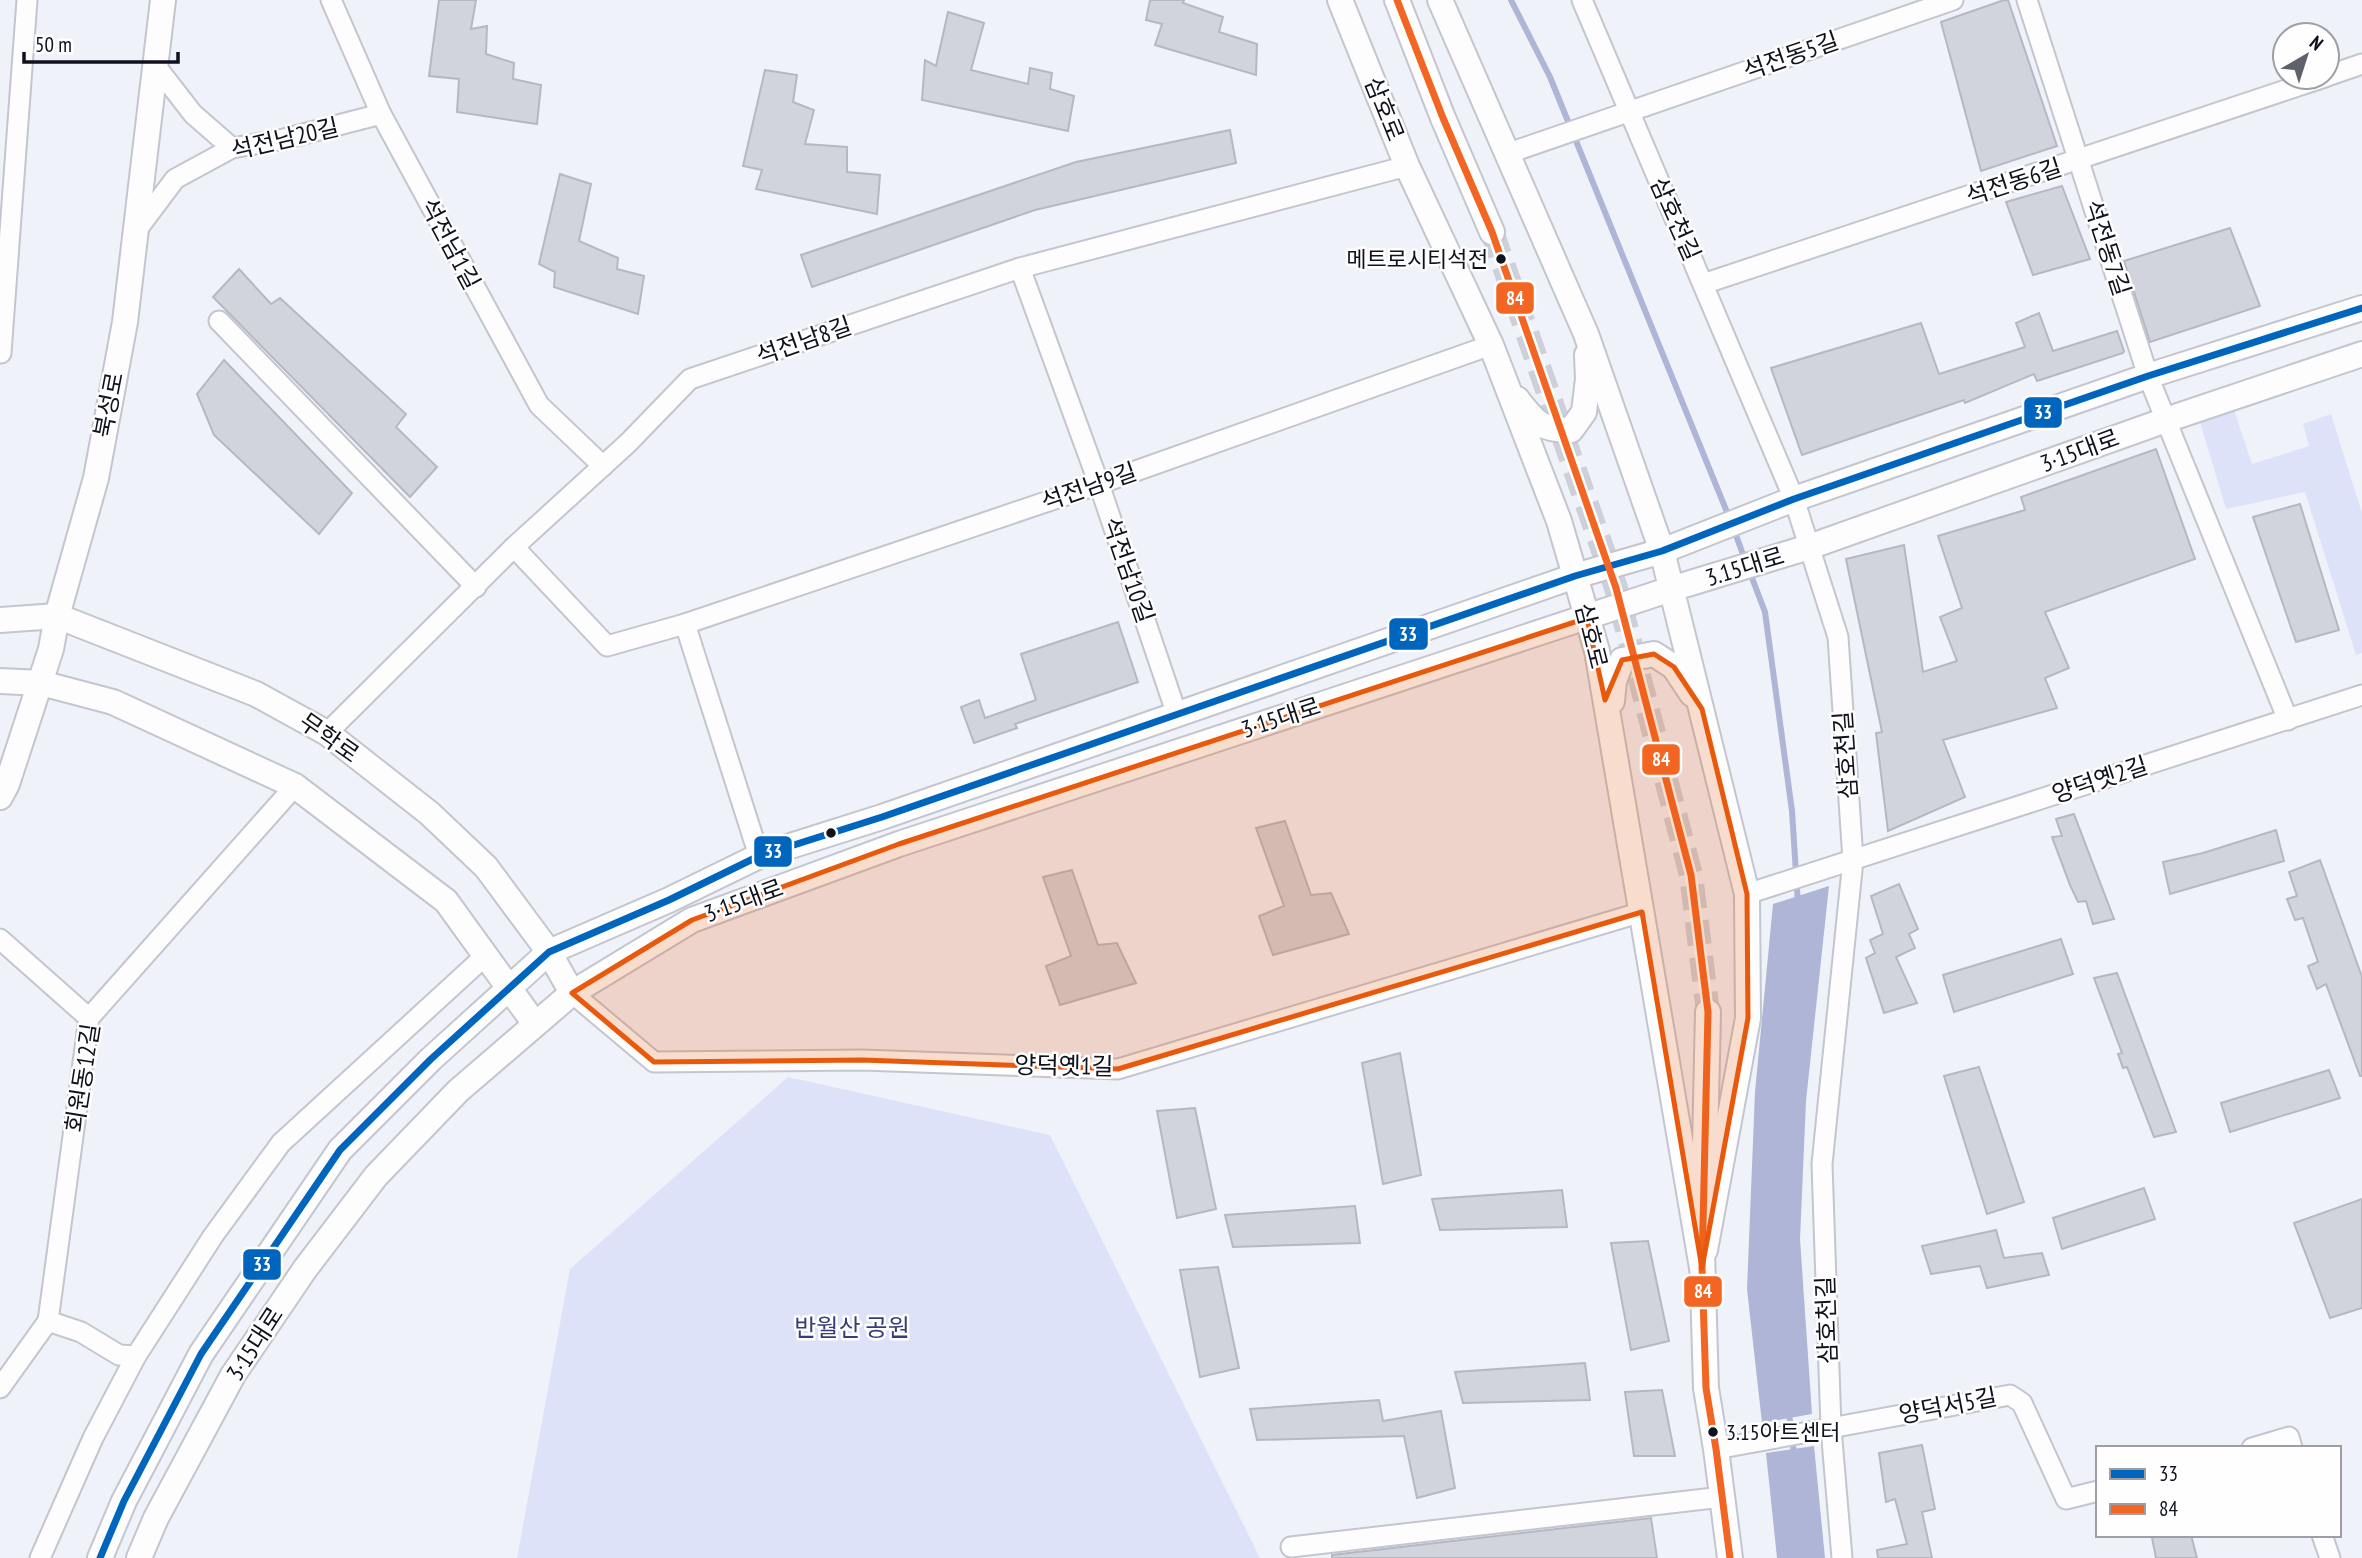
<svg xmlns="http://www.w3.org/2000/svg" width="2362" height="1558" viewBox="0 0 2362 1558" font-family="'PT Sans Narrow','Noto Sans KR',sans-serif">
  <rect width="100%" height="100%" fill="#f0f2fa"/>
  <!-- green -->
  <g fill="#dde2f9">
    <path d="M2234,410L2252,464L2309,446L2303,424L2331,414L2362,513V653L2356,655L2305,492L2226,509L2199,419Z"/>
    <path d="M788,1077L1050,1135L1260,1558H517L570,1269Z"/>
  </g>
  <!-- water -->
  <g fill="#afb5d7">
    <path d="M1829,886L1806,1101L1800,1239L1812,1414L1762,1423L1747,1289L1755,1092L1773,904Z"/>
    <path d="M1814,1446L1825,1558H1777L1766,1453Z"/>
  </g>
  <g fill="none" stroke-linecap="round" stroke-linejoin="round">
    <!-- stream -->
    <g stroke="#afb5d7" stroke-width="6">
      <path d="M1511,0L1550,77L1729,517"/>
      <path d="M1733,527L1745,560"/>
      <path d="M1749,570L1765,612L1792,811L1798,904"/>
      <path d="M1789,1413L1794,1454"/>
    </g>
  </g>
  <!-- building -->
  <g fill="#d1d3dd" stroke="#b6b8c1" stroke-width="2">
    <path d="M439,0H476L471,29L487,26L486,54L514,63L513,79L541,85L537,124L457,112L459,79L429,76Z"/>
    <path d="M1150,0H1184L1183,3L1223,17L1219,32L1257,44L1256,75L1155,45L1162,24L1146,20Z"/>
    <path d="M2004,0H2008L2057,146L1981,171L1941,22Z"/>
    <path d="M948,12L984,23L971,70L1028,84L1030,68L1052,73L1050,89L1074,96L1068,131L922,100L925,60L936,66Z"/>
    <path d="M765,70L797,75L793,102L814,110L805,144L847,147V172L880,175L877,214L756,189L762,170L743,166Z"/>
    <path d="M1230,130L1236,163L1035,210L812,287L801,255L1076,162Z"/>
    <path d="M560,174L591,184L579,241L618,258L617,269L644,276L638,314L554,287L555,272L539,264Z"/>
    <path d="M2062,186L2090,259L2033,275L2006,202Z"/>
    <path d="M2230,228L2260,306L2150,342L2124,261Z"/>
    <path d="M239,269L271,304L280,298L406,414L396,427L437,467L410,497L213,297Z"/>
    <path d="M2039,313L2053,351L2117,331L2124,351L2123,353L2037,381L2034,374L1965,403L1964,400L1802,455L1771,368L1921,323L1939,374L2025,347L2016,323Z"/>
    <path d="M224,360L352,493L319,534L214,435L197,394Z"/>
    <path d="M2156,449L2195,559L2045,612L2069,668L2045,678L2057,708L1943,740L1965,797L1888,831L1876,733L1882,732L1846,559L1904,545L1923,672L1957,661L1940,617L1962,608L1938,536L2025,510L2021,497Z"/>
    <path d="M2300,504L2339,630L2296,642L2253,517Z"/>
    <path d="M1118,622L1138,682L1015,724L1017,728L974,743L961,707L979,700L985,718L1036,700L1021,654Z"/>
    <path d="M2074,814L2114,919L2093,924L2086,901L2078,902L2070,885L2052,837L2062,836L2056,819Z"/>
    <path d="M1285,821L1311,895L1331,893L1349,934L1273,955L1259,916L1284,906L1256,828Z"/>
    <path d="M2276,830L2284,861L2170,894L2163,862L2203,853Z"/>
    <path d="M2320,860L2362,977V1076H2360L2326,984L2317,989L2308,966L2318,962L2303,918L2295,920L2287,899L2297,896L2289,872Z"/>
    <path d="M1072,870L1098,945L1117,943L1136,983L1060,1005L1046,966L1071,956L1043,877Z"/>
    <path d="M1899,884L1918,929L1909,934L1915,948L1896,957L1917,1003L1884,1013L1866,958L1875,953L1870,940L1883,934L1871,896Z"/>
    <path d="M2061,939L2073,974L1954,1012L1943,975Z"/>
    <path d="M2117,973L2176,1132L2154,1137L2127,1067L2123,1068L2118,1054L2122,1053L2094,978Z"/>
    <path d="M1400,1053L1421,1175L1383,1184L1362,1063Z"/>
    <path d="M1979,1067L2024,1202L1987,1214L1944,1076Z"/>
    <path d="M2329,1070L2340,1098L2230,1132L2221,1103Z"/>
    <path d="M1195,1108L1216,1209L1177,1218L1157,1111Z"/>
    <path d="M2144,1188L2155,1219L2062,1249L2053,1218Z"/>
    <path d="M1562,1190L1567,1227L1440,1230L1432,1199Z"/>
    <path d="M2362,1199V1308L2330,1318L2294,1223Z"/>
    <path d="M1355,1206L1360,1243L1233,1247L1225,1215Z"/>
    <path d="M1996,1230L2004,1258L2042,1253L2049,1275L1987,1288L1980,1266L1931,1274L1922,1246Z"/>
    <path d="M1648,1241L1669,1341L1631,1350L1611,1243Z"/>
    <path d="M1218,1267L1239,1368L1200,1377L1180,1270Z"/>
    <path d="M1585,1363L1590,1400L1463,1403L1455,1372Z"/>
    <path d="M1662,1390L1675,1456H1634L1625,1392Z"/>
    <path d="M1379,1400L1383,1421L1441,1411L1455,1488L1417,1498L1404,1436L1257,1440L1250,1409Z"/>
    <path d="M1922,1445L1935,1509L1922,1512L1932,1558H1878L1877,1550L1907,1544L1895,1499L1886,1502L1879,1453Z"/>
    <path d="M1651,1518L1657,1558H1332V1555Z"/>
    <path d="M2161,1535H2191L2197,1558H2156L2152,1538Z"/>
  </g>
  <g fill="none" stroke-linecap="round" stroke-linejoin="round">
    <!-- major-tunnel -->
    <path stroke="#ced0d9" stroke-width="24" stroke-dasharray="24 12" stroke-linecap="butt" d="M1492,232L1616,588L1691,875L1708,1012"/>
    <!-- minor casing -->
    <g stroke="#c3c5cf" stroke-width="23">
      <g id="minor">
        <path d="M331,0L381,114L539,405L603,466"/>
        <path d="M1582,0L1794,499L1838,637L1853,860L1822,1164L1831,1428L1842,1558"/>
        <path d="M2027,0L2148,376L2288,720"/>
        <path d="M155,65L193,114L232,148"/>
        <path d="M2327,76L2362,64"/>
        <path d="M1506,154L1953,0"/>
        <path d="M136,231L175,179L232,148L284,139L381,114"/>
        <path d="M1020,268L1099,484L1177,715"/>
        <path d="M1703,284L2325,77"/>
        <path d="M219,321L476,587"/>
        <path d="M1,353L27,0"/>
        <path d="M514,547L607,646L685,624L1099,484L1491,345"/>
        <path d="M685,624L759,856"/>
        <path d="M327,733L514,547L628,443L690,379L1020,268L1407,166"/>
        <path d="M1747,894L2362,695"/>
        <path d="M0,939L89,1018"/>
        <path d="M572,993L654,1062L862,1060L1118,1069L1642,912"/>
        <path d="M48,1321L81,1332L119,1355L136,1356L213,1236L281,1143L485,956"/>
        <path d="M0,1388L48,1321L89,1018L295,786"/>
        <path d="M2252,1448L2289,1437L2292,1448"/>
        <path d="M1716,1449L2010,1395L2022,1403L2066,1499L2098,1491"/>
        <path d="M2322,1535L2330,1558"/>
        <path d="M1291,1547L1722,1497"/>
        <path d="M40,1558L93,1438L136,1356"/>
      </g>
    </g>
    <!-- major casing -->
    <g stroke="#c3c5cf" stroke-width="28">
      <g id="major">
        <path d="M1340,0L1407,166L1491,345L1559,521L1597,651L1702,1268"/>
        <path d="M1397,0L1443,118L1492,232"/>
        <path d="M1440,0L1586,334L1662,551L1747,894L1748,1018L1705,1250"/>
        <path d="M1517,399C1535,422 1540,430 1571,430L1584,412L1588,379L1587,355"/>
        <path d="M0,620L57,616L256,694L327,733L429,813L486,867L549,952L572,993"/>
        <path d="M0,681L41,683L113,702L295,786L446,901L535,1024"/>
        <path d="M1612,701L1614,681L1622,660L1654,654L1674,667L1692,694"/>
        <path d="M0,797L7,784L51,649L57,616L96,478L125,322L163,0"/>
        <path d="M1704,1192L1708,1012"/>
        <path d="M1702,1252L1706,1388L1716,1449L1730,1558"/>
        <path d="M100,1558L124,1501L201,1354L340,1150L431,1059L549,952L669,900L759,856L882,817L1575,576L1662,551L1794,499L2148,376L2362,308"/>
        <path d="M139,1558L156,1518L233,1375L305,1269L376,1176L458,1091L572,993L692,920L899,844L1671,589L1809,547L2166,420L2362,354"/>
      </g>
    </g>
    <!-- minor -->
    <use href="#minor" stroke="#fdfdfe" stroke-width="19"/>
    <!-- major -->
    <use href="#major" stroke="#fdfdfe" stroke-width="24"/>
    <!-- bus-1 casing -->
    <g stroke="#fefefe" stroke-width="12">
      <path id="bus-1" d="M100,1558L124,1501L201,1354L340,1150L431,1059L549,952L669,900L759,856L882,817L1575,576L1662,551L1794,499L2148,376L2362,308"/>
    </g>
    <!-- bus-2 casing -->
    <g stroke="#fefefe" stroke-width="12">
      <path id="bus-2" d="M1397,0L1443,118L1492,232L1616,588L1691,875L1708,1012L1702,1268L1706,1388L1716,1449L1730,1558"/>
    </g>
    <!-- bus-1 -->
    <use href="#bus-1" stroke="#0065bd" stroke-width="7"/>
    <!-- bus-2 -->
    <use href="#bus-2" stroke="#f26522" stroke-width="7"/>
  </g>
  <!-- marked area -->
  <path fill="#e8590c" fill-opacity="0.2" stroke="#e8590c" stroke-width="5" stroke-linejoin="round" d="M1587,618L1605,700L1622,660L1654,654L1674,667L1702,709L1747,894L1748,1018L1702,1268L1642,912L1118,1069L862,1060L654,1062L572,993L692,920L899,844Z"/>
  <!-- markers -->
  <g fill="#0f111c" stroke="#fefefe" stroke-width="2.5">
    <circle cx="1501" cy="259" r="6"/>
    <circle cx="831" cy="833" r="6"/>
    <circle cx="1713" cy="1432" r="6"/>
  </g>
  <g text-anchor="middle" stroke-width="5" stroke-linejoin="round" paint-order="stroke">
    <!-- bus labels -->
    <g font-size="22" fill="#0f111c" stroke="#fefefe" text-anchor="end">
      <text x="1488" y="267">메트로시티석전</text>
      <text x="1726" y="1440" text-anchor="start">3.15아트센터</text>
    </g>
    <!-- street labels -->
    <g font-size="24" fill="#0f111c" stroke="#fefefe">
      <text transform="translate(1791 56) rotate(-19)" y="8">석전동5길</text>
      <text transform="translate(1384 109) rotate(68)" y="8">삼호로</text>
      <text transform="translate(285 139) rotate(-13)" y="8">석전남20길</text>
      <text transform="translate(2014 182) rotate(-18)" y="8">석전동6길</text>
      <text transform="translate(1675 219) rotate(66)" y="8">삼호천길</text>
      <text transform="translate(450 244) rotate(62)" y="8">석전남1길</text>
      <text transform="translate(2107 248) rotate(72)" y="8">석전동7길</text>
      <text transform="translate(804 341) rotate(-19)" y="8">석전남8길</text>
      <text transform="translate(109 405) rotate(-79)" y="8">북성로</text>
      <text transform="translate(2080 451) rotate(-20)" y="8">3·15대로</text>
      <text transform="translate(1089 487) rotate(-19)" y="8">석전남9길</text>
      <text transform="translate(1745 567) rotate(-17)" y="8">3.15대로</text>
      <text transform="translate(1128 570) rotate(71)" y="8">석전남10길</text>
      <text transform="translate(1591 636) rotate(76)" y="8">삼호로</text>
      <text transform="translate(1281 718) rotate(-18)" y="8">3·15대로</text>
      <text transform="translate(329 738) rotate(35)" y="8">무학로</text>
      <text transform="translate(1846 755) rotate(-94)" y="8">삼호천길</text>
      <text transform="translate(2100 780) rotate(-18)" y="8">양덕옛2길</text>
      <text transform="translate(744 901) rotate(-20)" y="8">3·15대로</text>
      <text transform="translate(1064 1066) rotate(1)" y="8">양덕옛1길</text>
      <text transform="translate(83 1078) rotate(-81)" y="8">회원동12길</text>
      <text transform="translate(1827 1320) rotate(-92)" y="8">삼호천길</text>
      <text transform="translate(255 1344) rotate(-57)" y="8">3·15대로</text>
      <text transform="translate(1948 1406) rotate(-11)" y="8">양덕서5길</text>
    </g>
    <!-- park labels -->
    <g font-size="24" fill="#373d76" stroke="#fefefe">
      <text x="852" y="1336">반월산 공원</text>
    </g>
  </g>
  <g stroke="#fefefe" stroke-width="2.5">
    <rect x="1495" y="281" width="40" height="34" rx="7" fill="#f26522"/>
    <rect x="2023" y="396" width="40" height="33" rx="7" fill="#0065bd"/>
    <rect x="1388" y="617" width="41" height="34" rx="7" fill="#0065bd"/>
    <rect x="1641" y="743" width="40" height="33" rx="7" fill="#f26522"/>
    <rect x="753" y="835" width="40" height="33" rx="7" fill="#0065bd"/>
    <rect x="242" y="1248" width="40" height="33" rx="7" fill="#0065bd"/>
    <rect x="1683" y="1275" width="40" height="33" rx="7" fill="#f26522"/>
  </g>
  <g font-size="19" text-anchor="middle" font-weight="bold" fill="#fff">
    <text x="1515" y="305">84</text>
    <text x="2043" y="419">33</text>
    <text x="1408" y="641">33</text>
    <text x="1661" y="766">84</text>
    <text x="773" y="858">33</text>
    <text x="262" y="1271">33</text>
    <text x="1703" y="1298">84</text>
  </g>
  <!-- legend -->
  <rect x="2096" y="1446" width="245" height="91" fill="#fefefe" stroke="#9e9fa4" stroke-width="2"/>
  <rect x="2110" y="1469" width="35" height="10" fill="#0065bd" stroke="#9e9fa4" stroke-width="2"/>
  <text x="2159" y="1481" font-size="21" fill="#0f111c">33</text>
  <rect x="2110" y="1504" width="35" height="10" fill="#f26522" stroke="#9e9fa4" stroke-width="2"/>
  <text x="2159" y="1516" font-size="21" fill="#0f111c">84</text>
  <!-- north arrow -->
  <g transform="translate(2306 56) rotate(39)"><circle r="33" fill="#fefefe" stroke="#9e9fa4" stroke-width="2"/>
  <path d="M0-5L12 26L0 18L-12 26Z" fill="#5e606a"/>
  <text y="-10" font-size="19" font-weight="bold" text-anchor="middle" fill="#0f111c">N</text>
  </g>
  <!-- scale -->
  <path d="M24 52v10h154v-10" fill="none" stroke="#0f111c" stroke-width="3.5"/>
  <text x="35" y="52" font-size="21" fill="#0f111c" stroke="#fefefe" stroke-width="5" paint-order="stroke">50 m</text>
</svg>
